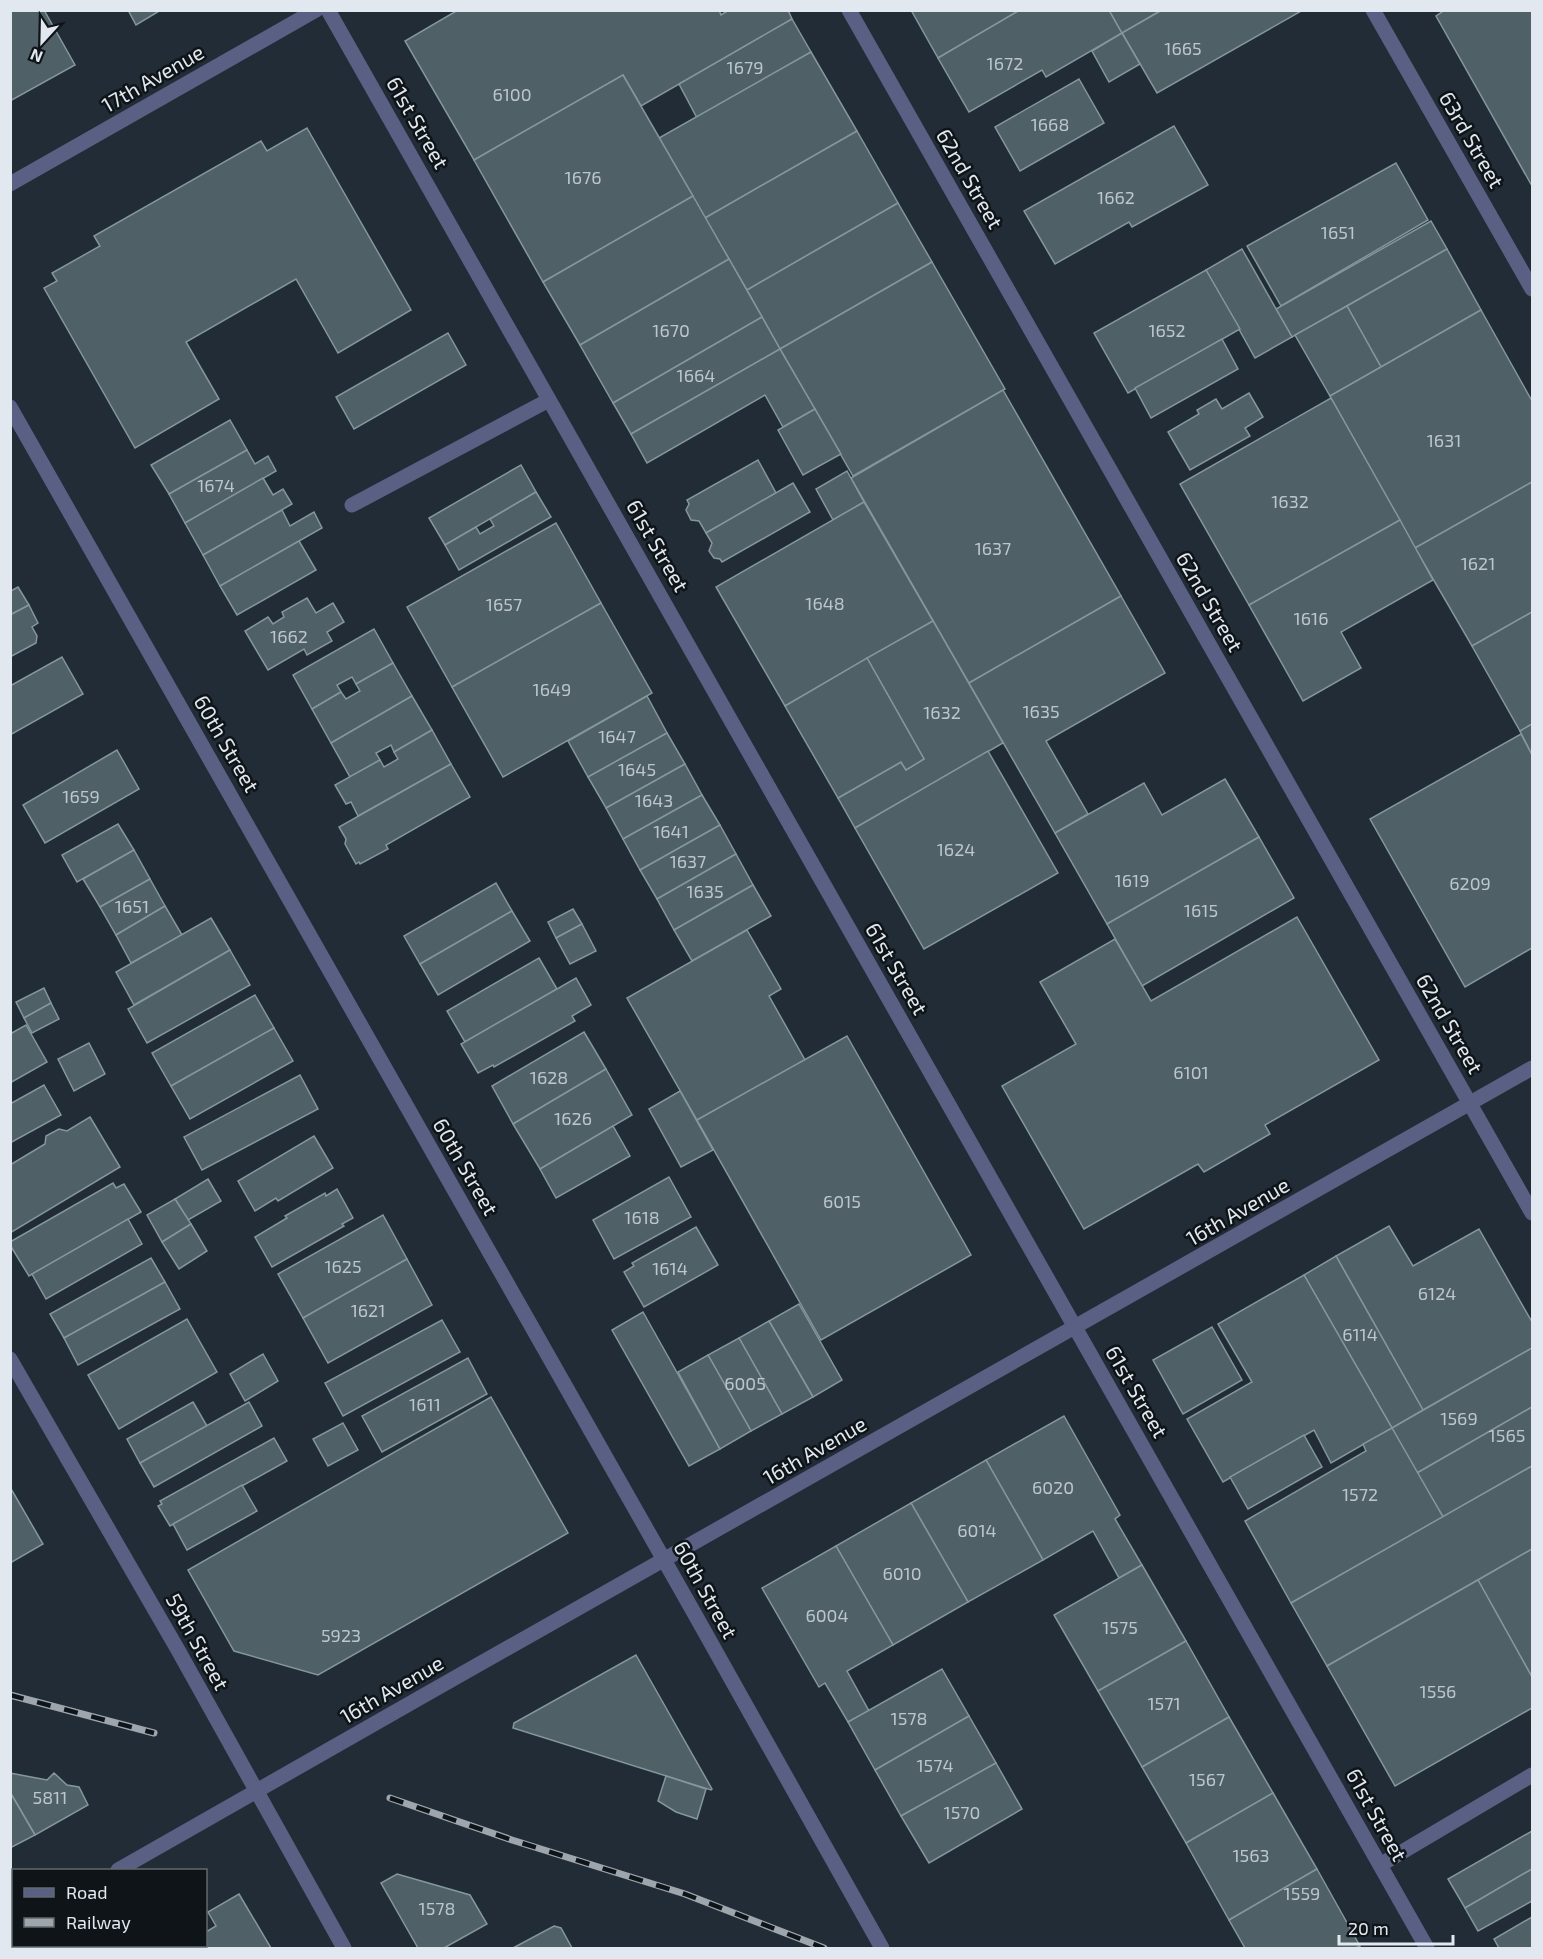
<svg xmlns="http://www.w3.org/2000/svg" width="1543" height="1959" viewBox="0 0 1543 1959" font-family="'Exo 2',sans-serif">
  <rect width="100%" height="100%" fill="#212c36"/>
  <!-- building -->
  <g fill="#4f6066" stroke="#84979d" stroke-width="1.5">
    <path d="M10,10H44L75,65L10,101Z"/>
    <path d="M128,10H161L136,25Z"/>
    <path d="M458,10H719L721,15L729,10H788L792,19L641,106L623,75L474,160L405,41Z"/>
    <path d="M911,10H1020L938,58Z"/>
    <path d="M1020,10H1109L1122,33L1046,77L1042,70L969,112L938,58Z"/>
    <path d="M1109,10H1162L1122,33Z"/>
    <path d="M1162,10H1303L1157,93L1122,33Z"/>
    <path d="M1445,10H1532V186L1436,16Z"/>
    <path d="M792,19L811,52L697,118L679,84Z"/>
    <path d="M1122,33L1140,64L1109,82L1092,51Z"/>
    <path d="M811,52L857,131L705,218L659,138Z"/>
    <path d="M623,75L693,196L543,282L474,160Z"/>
    <path d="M1079,79L1104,123L1020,171L995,127Z"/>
    <path d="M1174,126L1208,185L1132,227L1129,222L1055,264L1024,211Z"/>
    <path d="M307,128L411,310L338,353L296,279L186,342L219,399L135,448L44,288L57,281L52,273L100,246L94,236L261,141L267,151Z"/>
    <path d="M857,131L898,203L747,290L705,218Z"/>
    <path d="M1396,163L1428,220L1281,306L1247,246Z"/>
    <path d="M693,196L729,259L580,345L543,282Z"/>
    <path d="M898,203L932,262L780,349L747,290Z"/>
    <path d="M1431,221L1447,249L1292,337L1276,309Z"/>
    <path d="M1242,249L1292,337L1255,358L1206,270Z"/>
    <path d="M1447,249L1481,310L1381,367L1347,306Z"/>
    <path d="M729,259L762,317L613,403L580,345Z"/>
    <path d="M932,262L1005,389L853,476L780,349Z"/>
    <path d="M1206,270L1240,329L1128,393L1094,333Z"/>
    <path d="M1347,306L1381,367L1330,396L1295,335Z"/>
    <path d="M1481,310L1532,401V482L1415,548L1330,396Z"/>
    <path d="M762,317L780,349L631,434L613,403Z"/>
    <path d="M448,333L466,365L354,429L336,397Z"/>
    <path d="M1222,339L1238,369L1151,418L1135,388Z"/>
    <path d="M780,349L815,409L783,427L765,395L647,463L631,434Z"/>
    <path d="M1003,390L1121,596L969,683L851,478Z"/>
    <path d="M1249,393L1263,417L1245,428L1250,436L1190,470L1168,432L1199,414L1197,410L1216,399L1222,409Z"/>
    <path d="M1331,398L1400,520L1249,605L1180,484Z"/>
    <path d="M815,409L841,454L803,475L778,430Z"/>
    <path d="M230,420L247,450L169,494L151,465Z"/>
    <path d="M247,450L255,464L268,456L276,471L185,523L169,494Z"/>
    <path d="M758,460L776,493L706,533L699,521L691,520L686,510L689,504L687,500Z"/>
    <path d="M521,465L536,492L445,545L429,518Z"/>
    <path d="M847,471L864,502L833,520L816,489Z"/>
    <path d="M263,478L273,495L283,489L292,504L203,555L185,523Z"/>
    <path d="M1532,482V612L1472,646L1415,548Z"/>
    <path d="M793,483L810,512L722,562L720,559L714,558L709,551L712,543L706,533Z"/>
    <path d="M536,492L551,517L459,570L445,545L476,527L480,534L494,526L490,519Z"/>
    <path d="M864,502L933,621L785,706L716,587Z"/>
    <path d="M282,510L290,526L314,512L322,528L220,586L203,555Z"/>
    <path d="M1400,520L1433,580L1341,632L1361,668L1303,701L1249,605Z"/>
    <path d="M556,523L601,603L452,687L407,607Z"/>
    <path d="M299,541L316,570L237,615L220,586Z"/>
    <path d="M18,587L29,605L10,615V589L11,591Z"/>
    <path d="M1121,596L1165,673L1046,741L1088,814L1055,833L969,683Z"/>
    <path d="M307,598L316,613L333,603L344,622L327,632L332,641L307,655L304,649L268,670L245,631L268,617L273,624L284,617L282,612Z"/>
    <path d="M601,603L652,693L503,777L452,687Z"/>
    <path d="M29,605L38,623L32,627L37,636L36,643L10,657V615Z"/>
    <path d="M1532,612V724L1520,731L1472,646Z"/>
    <path d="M933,621L1003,743L855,828L838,798L901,762L906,770L924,759L867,658Z"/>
    <path d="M374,629L393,663L356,684L352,677L337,685L341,692L312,709L293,675Z"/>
    <path d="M62,657L83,694L10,735V686Z"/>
    <path d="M867,658L924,759L906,770L901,762L838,798L785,706Z"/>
    <path d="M393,663L412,696L331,743L312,709L341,692L346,699L360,691L356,684Z"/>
    <path d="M412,696L432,730L394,752L391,745L376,753L380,760L350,777L331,743Z"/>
    <path d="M647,696L667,733L588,777L568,741Z"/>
    <path d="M1532,724V755L1520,731Z"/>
    <path d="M432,730L451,764L358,816L351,802L346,804L335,785L380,760L384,767L398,759L394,752Z"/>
    <path d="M667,733L685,764L606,808L588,777Z"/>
    <path d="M1521,734L1532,755V948L1465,987L1370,819Z"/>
    <path d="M117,750L139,789L45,843L23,805Z"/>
    <path d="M988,751L1058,873L924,949L855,828Z"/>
    <path d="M451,764L470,797L386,845L388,849L360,864L359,862L356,864L345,844L346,839L339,827Z"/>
    <path d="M685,764L702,795L623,839L606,808Z"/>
    <path d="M1225,779L1259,837L1107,924L1055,833L1144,783L1162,815Z"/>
    <path d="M702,795L720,825L640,870L623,839Z"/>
    <path d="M118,824L134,850L77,882L62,855Z"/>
    <path d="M720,825L736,854L657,899L640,870Z"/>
    <path d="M1259,837L1294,898L1142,986L1107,924Z"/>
    <path d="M134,850L150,879L100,907L83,879Z"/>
    <path d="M736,854L753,885L674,930L657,899Z"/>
    <path d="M150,879L165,906L116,935L100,907Z"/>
    <path d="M496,883L512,911L420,964L404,936Z"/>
    <path d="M753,885L771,916L692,961L674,930Z"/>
    <path d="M165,906L182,935L131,963L116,935Z"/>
    <path d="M573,909L582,924L556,938L548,922Z"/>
    <path d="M512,911L530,941L438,995L420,964Z"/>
    <path d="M1297,917L1379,1060L1265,1125L1270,1134L1204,1172L1198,1164L1084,1229L1002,1086L1076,1044L1040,982L1115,939L1151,1001Z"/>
    <path d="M211,918L230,950L134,1005L116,972Z"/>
    <path d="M582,924L596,951L570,964L556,938Z"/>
    <path d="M747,930L781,989L769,996L805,1060L697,1120L627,998Z"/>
    <path d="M230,950L250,985L147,1043L128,1009Z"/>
    <path d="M539,958L557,989L465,1042L447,1011Z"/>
    <path d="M576,978L591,1005L572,1016L575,1021L494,1067L493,1065L478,1073L461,1044Z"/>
    <path d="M44,988L51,1003L24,1018L16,1002Z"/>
    <path d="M255,995L274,1028L171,1086L152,1053Z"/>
    <path d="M51,1003L59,1019L32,1033L24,1018Z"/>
    <path d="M26,1025L47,1062L10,1083V1034Z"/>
    <path d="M274,1028L293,1061L190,1119L171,1086Z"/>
    <path d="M584,1032L606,1069L513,1124L492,1086Z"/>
    <path d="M847,1036L971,1255L821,1340L697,1120Z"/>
    <path d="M89,1043L105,1074L74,1091L58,1059Z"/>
    <path d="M606,1069L632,1115L540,1169L513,1124Z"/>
    <path d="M300,1075L318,1109L202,1170L184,1137Z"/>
    <path d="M44,1085L61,1115L10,1143V1104Z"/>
    <path d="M680,1091L713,1150L681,1167L649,1109Z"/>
    <path d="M90,1117L120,1167L10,1233V1165L45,1144L46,1136L59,1129L67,1131Z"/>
    <path d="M613,1126L630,1156L556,1198L540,1169Z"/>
    <path d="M314,1136L333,1168L278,1201L276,1198L255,1211L238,1181Z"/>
    <path d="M669,1177L691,1217L614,1259L593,1220Z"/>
    <path d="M208,1179L221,1201L188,1220L175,1199Z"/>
    <path d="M113,1183L116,1188L124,1184L141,1212L29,1276L10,1245V1242Z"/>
    <path d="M337,1189L353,1218L342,1224L344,1226L272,1267L255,1237L287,1218L285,1216L325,1193L326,1196Z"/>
    <path d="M175,1199L191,1224L162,1242L147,1215Z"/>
    <path d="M383,1215L407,1259L303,1318L278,1274Z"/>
    <path d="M128,1219L142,1244L46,1299L32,1274Z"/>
    <path d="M191,1224L207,1251L179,1269L162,1242Z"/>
    <path d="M1389,1226L1413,1266L1479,1229L1532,1322V1348L1423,1410L1336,1256Z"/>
    <path d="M696,1227L718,1265L644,1307L624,1272L634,1266L632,1263Z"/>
    <path d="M1336,1256L1423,1410L1392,1428L1304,1275Z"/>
    <path d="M151,1258L165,1282L64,1338L50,1314Z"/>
    <path d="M407,1259L432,1305L328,1363L303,1318Z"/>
    <path d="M1304,1275L1392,1428L1331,1463L1314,1430L1223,1482L1187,1419L1252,1382L1218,1324Z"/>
    <path d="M165,1282L180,1309L78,1365L64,1338Z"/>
    <path d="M799,1304L842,1380L813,1397L769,1321Z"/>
    <path d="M643,1312L720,1449L689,1466L612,1330Z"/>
    <path d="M187,1319L217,1372L119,1429L88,1375Z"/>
    <path d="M442,1320L460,1352L343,1416L325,1383Z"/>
    <path d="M769,1321L813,1397L782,1414L739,1338Z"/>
    <path d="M1212,1327L1242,1380L1183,1414L1153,1360Z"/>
    <path d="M739,1338L782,1414L751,1431L708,1355Z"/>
    <path d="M1532,1348V1407L1417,1473L1392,1428Z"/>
    <path d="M263,1354L278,1381L245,1401L230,1374Z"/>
    <path d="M708,1355L751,1431L720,1449L678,1372Z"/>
    <path d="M468,1358L487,1394L382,1452L362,1416Z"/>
    <path d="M491,1397L568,1533L318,1675L234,1651L188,1570Z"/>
    <path d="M193,1402L207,1426L140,1463L127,1439Z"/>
    <path d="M249,1402L262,1426L154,1487L140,1463Z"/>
    <path d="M1532,1407V1466L1443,1517L1417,1473Z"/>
    <path d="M1064,1416L1120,1515L1115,1519L1142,1565L1119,1578L1093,1531L1043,1560L986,1460Z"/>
    <path d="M343,1423L358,1450L328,1466L313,1439Z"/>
    <path d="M1392,1428L1443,1517L1291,1603L1245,1521L1366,1451L1363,1444Z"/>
    <path d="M1304,1435L1322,1467L1248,1509L1230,1477Z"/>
    <path d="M274,1438L287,1461L170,1526L158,1506L162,1504L160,1501Z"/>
    <path d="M986,1460L1043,1560L968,1602L911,1503Z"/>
    <path d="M1532,1466V1549L1327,1666L1291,1603Z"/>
    <path d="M242,1485L257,1511L187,1550L173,1524Z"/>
    <path d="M10,1487L43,1544L12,1562L10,1561Z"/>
    <path d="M911,1503L968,1602L893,1645L836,1546Z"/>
    <path d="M836,1546L893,1645L847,1671L869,1711L848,1722L825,1683L819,1687L762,1588Z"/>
    <path d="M1532,1549V1677L1478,1580Z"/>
    <path d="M1142,1565L1186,1641L1098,1691L1054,1615Z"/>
    <path d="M1478,1580L1532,1677V1708L1395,1786L1327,1666Z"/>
    <path d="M1186,1641L1229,1717L1142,1767L1098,1691Z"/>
    <path d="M636,1655L712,1789L711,1790L513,1728L514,1723Z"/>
    <path d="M942,1669L969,1716L875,1770L848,1722Z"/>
    <path d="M969,1716L996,1763L901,1816L875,1770Z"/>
    <path d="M1229,1717L1273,1793L1186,1843L1142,1767Z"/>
    <path d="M996,1763L1022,1809L929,1863L901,1816Z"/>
    <path d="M10,1773L47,1780L54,1773L67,1785L79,1787L88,1805L35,1835L10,1792Z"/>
    <path d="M666,1776L706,1789L697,1819L676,1812L658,1801Z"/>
    <path d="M10,1792L35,1835L10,1848Z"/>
    <path d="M1273,1793L1317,1869L1229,1920L1186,1843Z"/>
    <path d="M1532,1831V1869L1465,1908L1448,1879Z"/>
    <path d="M1317,1869L1360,1946L1355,1948H1245L1229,1920Z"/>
    <path d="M1532,1869V1901L1478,1931L1465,1908Z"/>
    <path d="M397,1874L470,1895L487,1924L444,1948H418L381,1883Z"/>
    <path d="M239,1894L271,1948H177L182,1946H206V1932L216,1926L208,1912Z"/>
    <path d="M1532,1917V1948H1499L1494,1939Z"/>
    <path d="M554,1926L561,1928L572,1948H513Z"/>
  </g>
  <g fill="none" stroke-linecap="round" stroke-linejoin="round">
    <!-- minor -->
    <g stroke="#596084" stroke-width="15">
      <path d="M328,10L1427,1948"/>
      <path d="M849,10L1532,1213"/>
      <path d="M1373,10L1532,289"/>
      <path d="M10,184L316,10"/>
      <path d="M10,407L693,1611L882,1948"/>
      <path d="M352,505L549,400"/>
      <path d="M10,1359L178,1650L344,1948"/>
      <path d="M1380,1865L1532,1775"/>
      <path d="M118,1870L430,1692L1532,1068"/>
      <path d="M10,1932L14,1931"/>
    </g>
    <!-- rail casing -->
    <g stroke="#9da5ad" stroke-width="7">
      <g id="rail">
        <path d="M10,1695L154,1733"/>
        <path d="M390,1798L512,1840L685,1894L824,1948"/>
      </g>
    </g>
    <!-- rail -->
    <use href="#rail" stroke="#0f1418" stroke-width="4.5" stroke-dasharray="14" stroke-linecap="butt"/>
  </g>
  <g text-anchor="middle" stroke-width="5" stroke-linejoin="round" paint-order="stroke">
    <!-- number labels -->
    <g font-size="18" fill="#bcc6cd">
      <text x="1183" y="55">1665</text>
      <text x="1005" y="70">1672</text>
      <text x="745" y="74">1679</text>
      <text x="512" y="101">6100</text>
      <text x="1050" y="131">1668</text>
      <text x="583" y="184">1676</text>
      <text x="1116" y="204">1662</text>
      <text x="1338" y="239">1651</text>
      <text x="671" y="337">1670</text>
      <text x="1167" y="337">1652</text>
      <text x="696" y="382">1664</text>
      <text x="1444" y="447">1631</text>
      <text x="216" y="492">1674</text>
      <text x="1290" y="508">1632</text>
      <text x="993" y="555">1637</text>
      <text x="1478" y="570">1621</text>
      <text x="825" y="610">1648</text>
      <text x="504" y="611">1657</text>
      <text x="1311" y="625">1616</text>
      <text x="289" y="643">1662</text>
      <text x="552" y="696">1649</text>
      <text x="1041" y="718">1635</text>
      <text x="942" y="719">1632</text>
      <text x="617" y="743">1647</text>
      <text x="637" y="776">1645</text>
      <text x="81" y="803">1659</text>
      <text x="654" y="807">1643</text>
      <text x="671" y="838">1641</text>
      <text x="956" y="856">1624</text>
      <text x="688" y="868">1637</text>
      <text x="1132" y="887">1619</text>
      <text x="1470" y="890">6209</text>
      <text x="705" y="898">1635</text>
      <text x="132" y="913">1651</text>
      <text x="1201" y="917">1615</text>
      <text x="1191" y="1079">6101</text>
      <text x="549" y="1084">1628</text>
      <text x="573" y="1125">1626</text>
      <text x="842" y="1208">6015</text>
      <text x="642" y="1224">1618</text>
      <text x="343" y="1273">1625</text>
      <text x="670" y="1275">1614</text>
      <text x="1437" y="1300">6124</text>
      <text x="368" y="1317">1621</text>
      <text x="1360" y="1341">6114</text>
      <text x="745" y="1390">6005</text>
      <text x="425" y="1411">1611</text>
      <text x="1459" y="1425">1569</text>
      <text x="1507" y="1442">1565</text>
      <text x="1053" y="1494">6020</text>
      <text x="1360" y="1501">1572</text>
      <text x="977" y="1537">6014</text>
      <text x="902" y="1580">6010</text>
      <text x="827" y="1622">6004</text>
      <text x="1120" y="1634">1575</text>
      <text x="341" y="1642">5923</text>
      <text x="1438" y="1698">1556</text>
      <text x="1164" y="1710">1571</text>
      <text x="909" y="1725">1578</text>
      <text x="935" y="1772">1574</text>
      <text x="1207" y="1786">1567</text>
      <text x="50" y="1804">5811</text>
      <text x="962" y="1819">1570</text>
      <text x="1251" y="1862">1563</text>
      <text x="1302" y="1900">1559</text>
      <text x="437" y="1915">1578</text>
    </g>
    <!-- street labels -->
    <g font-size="21" fill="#e1e8ef" stroke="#0f1418">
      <text transform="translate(153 79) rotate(-30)" y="7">17th Avenue</text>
      <text transform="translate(417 123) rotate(60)" y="7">61st Street</text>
      <text transform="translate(1471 140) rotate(60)" y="7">63rd Street</text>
      <text transform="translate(969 179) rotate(60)" y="7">62nd Street</text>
      <text transform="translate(657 546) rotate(60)" y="7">61st Street</text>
      <text transform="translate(1209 602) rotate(60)" y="7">62nd Street</text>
      <text transform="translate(226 744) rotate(60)" y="7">60th Street</text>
      <text transform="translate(896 969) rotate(60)" y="7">61st Street</text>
      <text transform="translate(1449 1024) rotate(60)" y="7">62nd Street</text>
      <text transform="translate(465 1167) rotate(60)" y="7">60th Street</text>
      <text transform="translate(1238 1212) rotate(-30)" y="7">16th Avenue</text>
      <text transform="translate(1136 1392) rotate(60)" y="7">61st Street</text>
      <text transform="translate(815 1451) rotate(-30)" y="7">16th Avenue</text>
      <text transform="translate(705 1590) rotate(61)" y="7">60th Street</text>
      <text transform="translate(197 1642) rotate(61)" y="7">59th Street</text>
      <text transform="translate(392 1690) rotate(-30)" y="7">16th Avenue</text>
      <text transform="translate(1376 1815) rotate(61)" y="7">61st Street</text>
    </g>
  </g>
  <!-- border -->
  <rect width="1543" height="1959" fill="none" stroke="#e1e8ef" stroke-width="24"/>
  <!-- legend -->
  <rect x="12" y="1869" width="195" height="78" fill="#0f1418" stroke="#63696e" stroke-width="1.5"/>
  <rect x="24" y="1888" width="30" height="9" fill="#596084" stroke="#63696e" stroke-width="1.5"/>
  <text x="66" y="1899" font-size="18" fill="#e1e8ef">Road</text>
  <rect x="24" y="1918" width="30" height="9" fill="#9da5ad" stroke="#63696e" stroke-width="1.5"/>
  <text x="66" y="1929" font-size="18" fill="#e1e8ef">Railway</text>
  <!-- north arrow -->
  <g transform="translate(42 42) rotate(202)" stroke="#0f1418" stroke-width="4.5" paint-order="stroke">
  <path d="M0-4.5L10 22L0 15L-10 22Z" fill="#e1e8ef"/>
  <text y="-9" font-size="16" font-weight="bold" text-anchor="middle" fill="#e1e8ef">N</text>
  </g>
  <!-- scale -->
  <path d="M1339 1935v9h114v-9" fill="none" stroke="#e1e8ef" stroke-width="3"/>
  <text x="1348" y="1935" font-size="18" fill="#e1e8ef" stroke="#0f1418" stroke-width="4.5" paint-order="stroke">20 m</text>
</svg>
